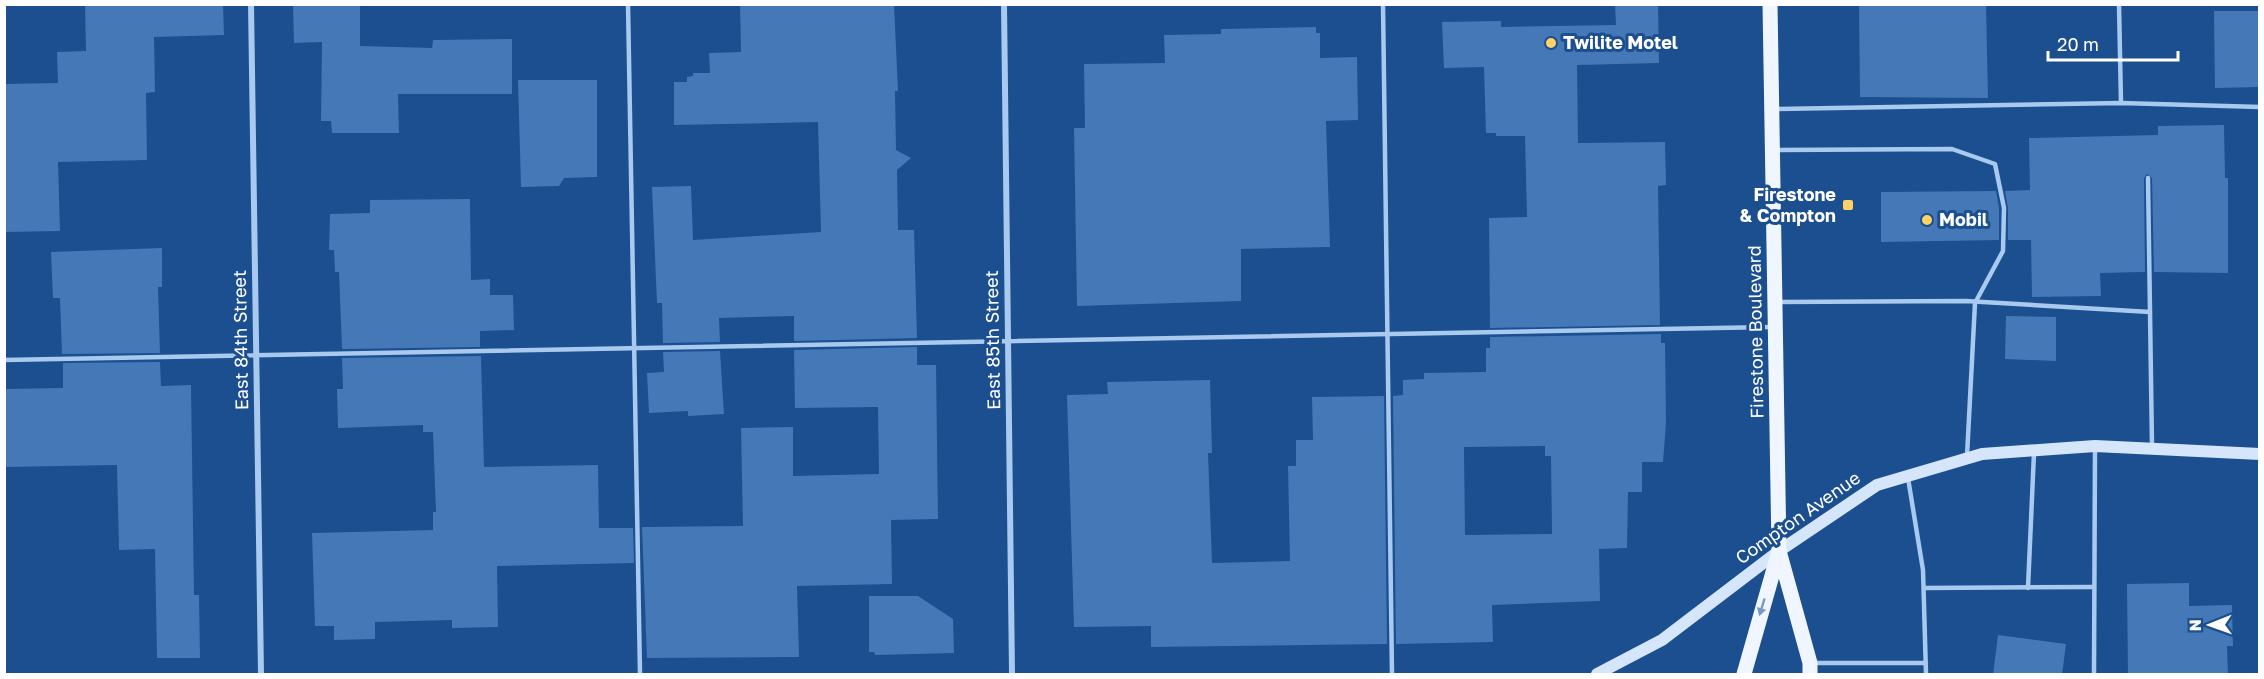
<svg xmlns="http://www.w3.org/2000/svg" width="2264" height="679" viewBox="0 0 2264 679" font-family="'Golos Text',sans-serif">
  <rect width="100%" height="100%" fill="#1b4f8f"/>
  <!-- building -->
  <g fill="#4478b7" fill-rule="evenodd">
    <path d="M85,4H223L224,35L154,37L155,92L146,93L147,160L58,162L60,231L4,232V84L58,83L57,52L86,51Z"/>
    <path d="M293,4H360V46L432,48L433,40L512,39V94H398L399,133H332L331,121H321L322,42L294,43Z"/>
    <path d="M740,4H894L898,91H895L896,150L911,158L897,170L898,230H914L917,338L794,341V316L719,318L720,342L663,343L662,303H657L652,187L691,186L693,240L821,232L818,122L674,125V82H687V77L693,76V73H710L709,53L741,52Z"/>
    <path d="M1615,4H1658L1659,63L1577,65L1578,143L1665,142L1666,185L1658,186L1660,325L1490,328L1489,218L1527,217L1525,136H1496V133H1486L1484,67L1444,68L1442,22L1501,21V27L1616,25Z"/>
    <path d="M1859,4H1986L1988,98L1860,97Z"/>
    <path d="M2214,11H2259V87L2215,88Z"/>
    <path d="M1316,27V33H1320V58L1357,57L1358,120L1326,121L1330,247L1241,249V301L1077,306L1074,128H1085L1084,64L1165,63L1164,35L1221,34V29Z"/>
    <path d="M518,80H597V177L564,178L559,186L521,187Z"/>
    <path d="M2224,125L2225,178H2228V273L2154,272L2152,178L2147,174L2144,178L2145,272L2100,273L2101,296L2032,297L2031,240H2008V208L2005,191L2030,190L2029,138L2158,135V126Z"/>
    <path d="M1996,191L1999,208V240L1881,242V192Z"/>
    <path d="M470,199L471,280L490,279V295H513L514,330L480,331V347L342,349L339,272H335L334,250H329L330,214L370,213V200Z"/>
    <path d="M162,248V287H158L160,353L62,354L60,298H53L51,252Z"/>
    <path d="M2006,316L2056,317V361L2005,359Z"/>
    <path d="M1661,334V343H1665L1666,423L1663,462H1642V492H1628L1627,548L1599,549L1600,601L1492,605L1493,642L1396,644L1393,396L1403,395V380L1424,379V373L1486,372V348H1490V337ZM1545,446V456H1551L1552,534L1465,535L1464,447Z"/>
    <path d="M917,347V365H936L938,519L891,520L892,584L797,586L799,657L647,658L642,527L743,526L741,428L793,427V476L879,474L878,407L795,408L794,350Z"/>
    <path d="M720,351L724,414L688,416V411L649,413L647,373L664,372L663,352Z"/>
    <path d="M481,356L484,467L598,465L599,528H633L634,563L497,566L498,627L452,628V620L375,622V639L334,640V626H315L312,533L433,530V512H436L433,432H423V425L338,428L337,389H343L342,358Z"/>
    <path d="M160,362L161,386L191,385L194,595H199L200,658H157L155,549L119,550L117,465L4,467V389L63,388V363Z"/>
    <path d="M1210,380L1212,453H1208L1212,563L1290,561L1288,466H1296V440H1313L1312,397L1384,396L1387,644L1151,647V626L1074,627L1067,395L1108,394L1107,382Z"/>
    <path d="M2189,583V606L2232,605L2233,646H2227L2228,675H2128L2127,584Z"/>
    <path d="M869,596H918L953,619L954,653L875,655L874,652H869Z"/>
    <path d="M1998,635L2066,644L2062,675H1993Z"/>
  </g>
  <g fill="none" stroke-linecap="round" stroke-linejoin="round">
    <!-- lane -->
    <g stroke="#a9c9ee" stroke-width="4.5">
      <path d="M628,4L640,674"/>
      <path d="M1383,4L1392,674"/>
      <path d="M2119,4L2121,103"/>
      <path d="M1773,109L2121,103L2260,107"/>
      <path d="M1774,150L1952,149L1995,164L2004,208L2003,251L1975,303L1967,456"/>
      <path d="M2148,178L2152,446"/>
      <path d="M1778,302L1966,301L2150,312"/>
      <path d="M4,360L1771,327"/>
      <path d="M1908,478L1923,570L1926,674"/>
      <path d="M1924,588L2094,587"/>
      <path d="M2028,588L2034,453"/>
      <path d="M1811,663H1926"/>
      <path d="M2094,674L2095,446"/>
    </g>
    <!-- street -->
    <g stroke="#a9c9ee" stroke-width="6">
      <path d="M251,4L261,674"/>
      <path d="M1004,4L1012,674"/>
    </g>
    <!-- secondary -->
    <path stroke="#d6e6fa" stroke-width="12" d="M1597,674L1662,640L1779,551L1877,485L1982,454L2095,446L2260,454"/>
    <!-- primary -->
    <g stroke="#f0f6ff" stroke-width="15">
      <path d="M1770,4L1779,551L1810,663V674"/>
      <path d="M1744,674L1779,551"/>
    </g>
  </g>
  <!-- one-way arrows -->
  <defs><path id="oneway-solid" d="M-6-.8H1V-3.2L6.5 0L1 3.2V.8H-6Z" transform="scale(1.5)"/></defs>
  <use fill="#7b9ac1" href="#oneway-solid" transform="translate(1762 607) rotate(107)"/>
  <!-- markers -->
  <g fill="#ffd166" stroke="#1b4f8f" stroke-width="2">
    <circle cx="1551" cy="43" r="6"/>
    <rect x="1842" y="199" width="12" height="12" rx="3"/>
    <circle cx="1927" cy="220" r="6"/>
  </g>
  <g text-anchor="middle" stroke-width="6" stroke-linejoin="round" paint-order="stroke">
    <!-- poi labels -->
    <g font-size="18" font-weight="bold" fill="#fff" stroke="#1b4f8f" text-anchor="start">
      <text x="1563" y="49">Twilite Motel</text>
      <text x="1836" y="201" text-anchor="end">Firestone<tspan x="1836" dy="21">&amp; Compton</tspan></text>
      <text x="1939" y="226">Mobil</text>
    </g>
    <!-- street labels -->
    <g font-size="18" fill="#fff" stroke="#1b4f8f">
      <text transform="translate(1756 332) rotate(-91)" y="6">Firestone Boulevard</text>
      <text transform="translate(241 340) rotate(-91)" y="6">East 84th Street</text>
      <text transform="translate(993 340) rotate(-91)" y="6">East 85th Street</text>
      <text transform="translate(1798 518) rotate(-35)" y="6">Compton Avenue</text>
    </g>
  </g>
  <!-- border -->
  <rect width="2264" height="679" fill="none" stroke="#ffffff" stroke-width="12"/>
  <!-- north arrow -->
  <g transform="translate(2210 625) rotate(269)" stroke="#1b4f8f" stroke-width="4.5" paint-order="stroke">
  <path d="M0-4.5L10 22L0 15L-10 22Z" fill="#ffffff"/>
  <text y="-9" font-size="16" font-weight="bold" text-anchor="middle" fill="#ffffff">N</text>
  </g>
  <!-- scale -->
  <path d="M2048 51v9h130v-9" fill="none" stroke="#ffffff" stroke-width="3"/>
  <text x="2057" y="51" font-size="18" fill="#ffffff" stroke="#1b4f8f" stroke-width="4.5" paint-order="stroke">20 m</text>
</svg>
